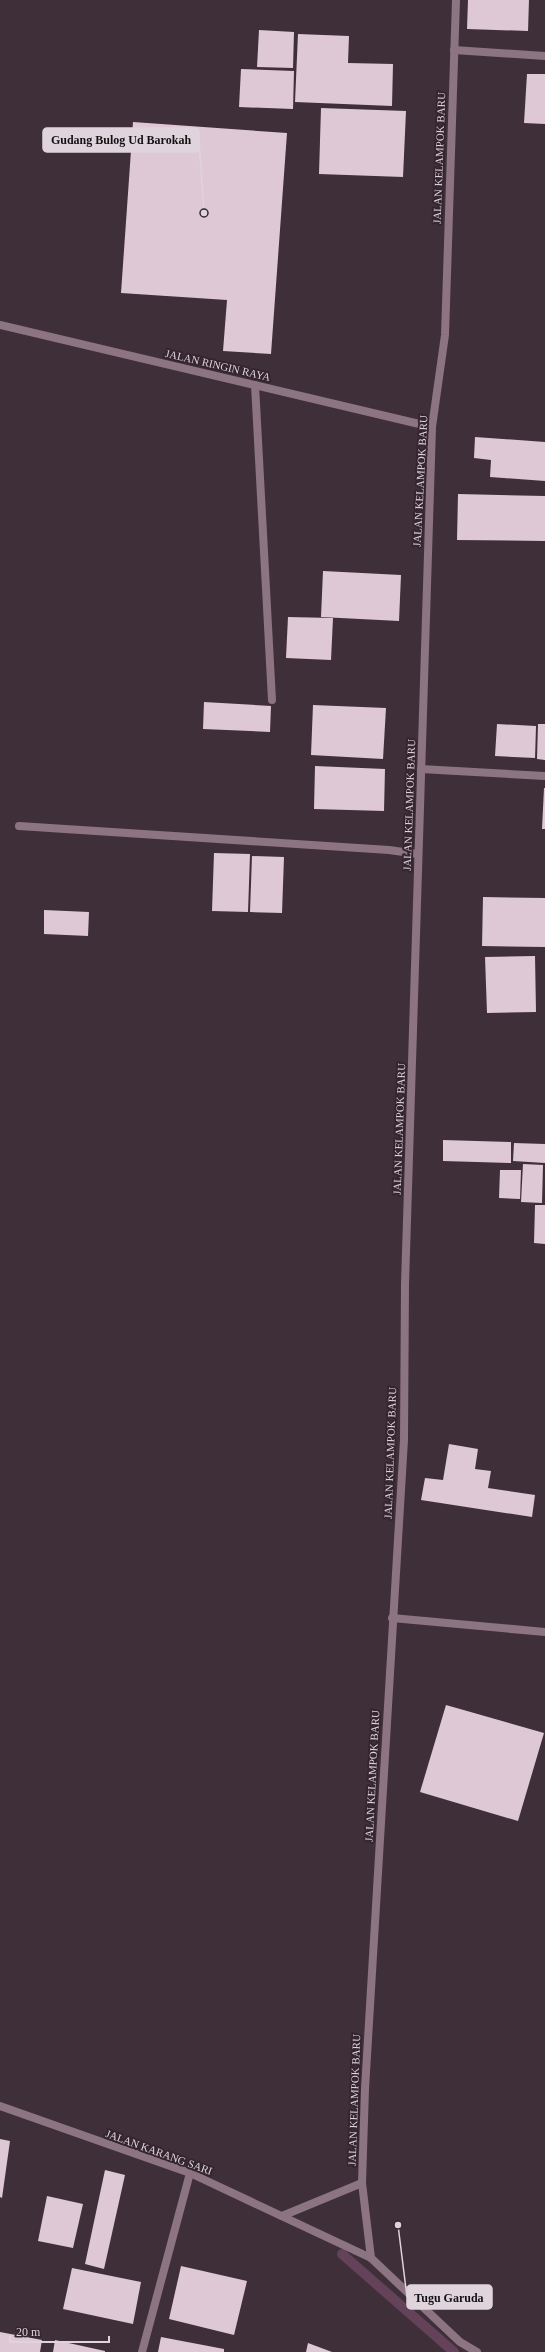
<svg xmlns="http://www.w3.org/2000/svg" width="545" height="2352" viewBox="0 0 545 2352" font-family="Georgia,serif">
  <rect width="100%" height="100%" fill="#3f2f39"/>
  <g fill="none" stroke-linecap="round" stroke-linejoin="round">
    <!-- stream -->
    <path stroke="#64425a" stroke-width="10" d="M342,2254L454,2352"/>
  </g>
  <!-- building -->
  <g fill="#dec8d5">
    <path d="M468,0H529L528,31L467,29Z"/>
    <path d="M259,30L294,32L293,68L257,67Z"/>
    <path d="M298,34L349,36L348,63L393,64L392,106L295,102Z"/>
    <path d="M241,69L294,71L293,109L239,107Z"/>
    <path d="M527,74H545V124L524,123Z"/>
    <path d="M321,108L406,111L403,177L319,174Z"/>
    <path d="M133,122L287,133L271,354L223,351L227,300L121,293Z"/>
    <path d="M475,437L545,442V481L490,477L491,460L474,458Z"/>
    <path d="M458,494L545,496V541L457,540Z"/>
    <path d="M323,571L401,575L399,621L321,617Z"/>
    <path d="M288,617L333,618L331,660L286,658Z"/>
    <path d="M204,702L271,706L270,732L203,729Z"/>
    <path d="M313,705L386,708L383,759L311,755Z"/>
    <path d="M497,724L536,726L535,758L495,756Z"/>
    <path d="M538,724H545V760L537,759Z"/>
    <path d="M315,766L385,769L384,811L314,809Z"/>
    <path d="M544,788H545V829H542Z"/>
    <path d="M214,853L250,854L248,912L212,911Z"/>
    <path d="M252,856L284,857L282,913L250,912Z"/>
    <path d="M483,897L545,898V947L482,946Z"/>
    <path d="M44,910L89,912L88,936L44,934Z"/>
    <path d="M535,956L536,1012L487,1013L485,957Z"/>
    <path d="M443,1140L511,1142V1163L443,1161Z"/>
    <path d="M514,1143L545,1144V1163L513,1161Z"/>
    <path d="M523,1164L543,1165L542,1203L521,1202Z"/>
    <path d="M500,1170H521L520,1199L499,1198Z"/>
    <path d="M535,1205H545V1244L534,1243Z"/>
    <path d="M449,1444L478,1449L475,1469L491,1471L488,1488L535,1495L532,1517L421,1500L425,1478L443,1480Z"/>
    <path d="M446,1705L544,1733L518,1821L420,1792Z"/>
    <path d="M0,2139L10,2141L2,2198L0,2197Z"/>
    <path d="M105,2170L125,2175L104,2269L85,2264Z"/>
    <path d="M47,2196L83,2204L73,2248L38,2241Z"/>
    <path d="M181,2266L247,2281L234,2335L169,2319Z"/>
    <path d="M72,2268L141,2282L133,2324L63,2309Z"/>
    <path d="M0,2332L42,2340L40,2352H0Z"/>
    <path d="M161,2337L224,2349V2352H158Z"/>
    <path d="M55,2340L105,2351V2352H53Z"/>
    <path d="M308,2343L332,2352H306Z"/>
  </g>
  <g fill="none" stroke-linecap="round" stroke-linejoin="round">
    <!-- service -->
    <g stroke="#8c7482" stroke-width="8">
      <path d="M255,385L272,700"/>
      <path d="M421,769L545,776"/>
      <path d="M19,826L389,850L418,854"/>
      <path d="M392,1618L545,1632"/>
    </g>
    <!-- minor -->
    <g stroke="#8c7482" stroke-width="8">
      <path d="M454,50L545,56"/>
      <path d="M0,325L432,427"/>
      <path d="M0,2106L190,2173L371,2258L460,2342L477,2352"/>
      <path d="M282,2216L362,2183"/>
      <path d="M371,2258L362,2183L365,2089L404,1440L405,1284L432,427L445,335L456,0"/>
      <path d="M142,2352L190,2173"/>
    </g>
  </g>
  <g text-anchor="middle" stroke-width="4" stroke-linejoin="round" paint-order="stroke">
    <!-- street labels -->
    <g font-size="11" fill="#dfd4db" stroke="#35252f">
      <text transform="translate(439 158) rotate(-88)" y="4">JALAN KELAMPOK BARU</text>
      <text transform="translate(218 365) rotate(13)" y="4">JALAN RINGIN RAYA</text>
      <text transform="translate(420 481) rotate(-87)" y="4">JALAN KELAMPOK BARU</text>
      <text transform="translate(409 805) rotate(-88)" y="4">JALAN KELAMPOK BARU</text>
      <text transform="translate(399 1129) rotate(-88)" y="4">JALAN KELAMPOK BARU</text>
      <text transform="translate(390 1453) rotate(-88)" y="4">JALAN KELAMPOK BARU</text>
      <text transform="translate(372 1776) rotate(-87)" y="4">JALAN KELAMPOK BARU</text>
      <text transform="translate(354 2100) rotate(-88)" y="4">JALAN KELAMPOK BARU</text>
      <text transform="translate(159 2152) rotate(20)" y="4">JALAN KARANG SARI</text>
    </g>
  </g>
  <!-- callouts -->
  <path fill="none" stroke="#dfd4db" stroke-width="1.5" d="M204 213L199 140M398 2225L407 2297"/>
  <g fill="#dfd4db" stroke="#35252f" stroke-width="1.5">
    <circle cx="204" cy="213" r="4"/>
    <circle cx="398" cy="2225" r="4"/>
  </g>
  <g fill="#dfd4db" stroke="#dfd4db" stroke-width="1.5">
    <rect x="43" y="128" width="156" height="24" rx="4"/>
    <rect x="407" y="2285" width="85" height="24" rx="4"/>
  </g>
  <g font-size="12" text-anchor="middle" font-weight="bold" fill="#111">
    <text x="121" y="144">Gudang Bulog Ud Barokah</text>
    <text x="449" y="2302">Tugu Garuda</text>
  </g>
  <!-- scale -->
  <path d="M10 2336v6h99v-6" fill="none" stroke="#dfd4db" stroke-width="2"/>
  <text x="16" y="2336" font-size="12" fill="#dfd4db" stroke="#35252f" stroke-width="3" paint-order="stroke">20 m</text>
</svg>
